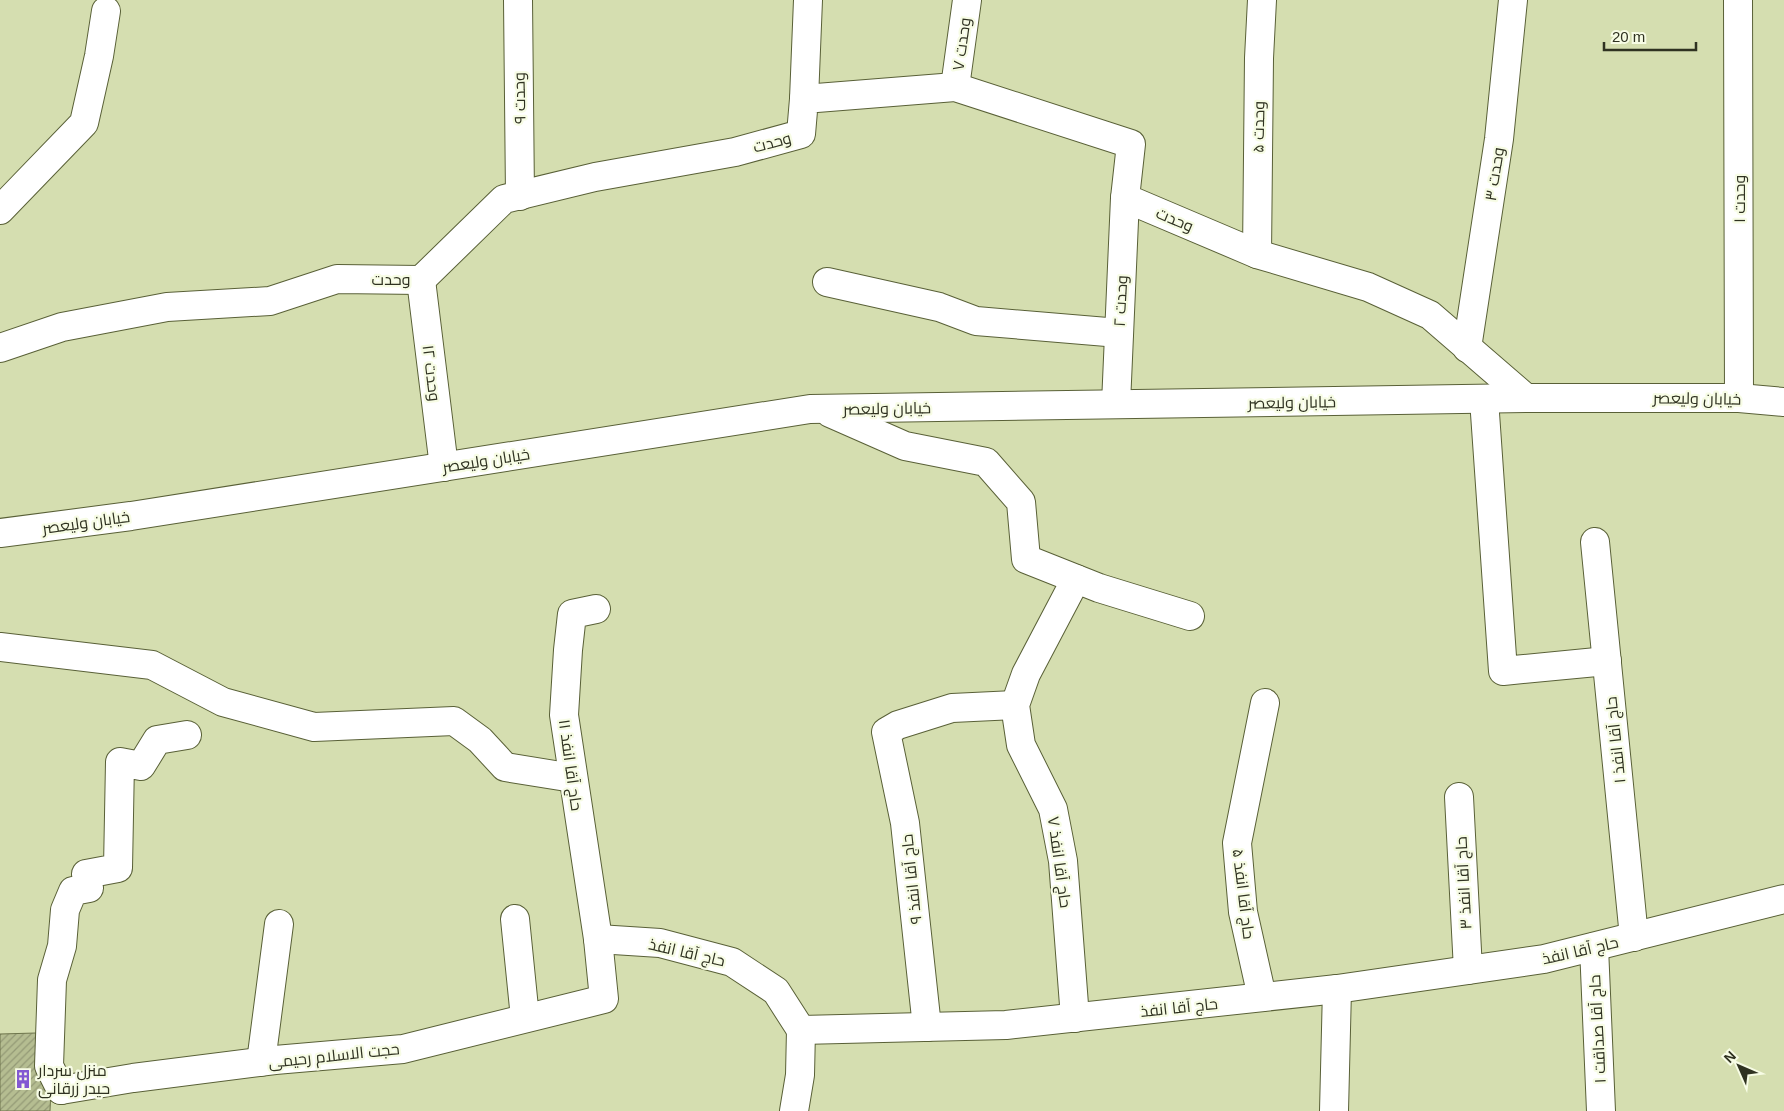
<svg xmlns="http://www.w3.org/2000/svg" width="1784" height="1111" viewBox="0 0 1784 1111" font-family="Helvetica,Cairo,sans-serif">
  <defs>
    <pattern id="building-hatch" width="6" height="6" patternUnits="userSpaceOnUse" patternTransform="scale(1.25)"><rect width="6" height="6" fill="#b5bd91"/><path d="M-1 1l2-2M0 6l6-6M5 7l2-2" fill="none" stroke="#949a76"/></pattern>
  </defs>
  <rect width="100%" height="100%" fill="#d5deb0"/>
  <!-- building -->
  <path fill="url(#building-hatch)" stroke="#6e754c" d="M36,1033L40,1068L51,1090L50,1111H0V1034Z"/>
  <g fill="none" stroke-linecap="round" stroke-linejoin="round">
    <!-- minor casing -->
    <g stroke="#596037" stroke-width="30">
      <g id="minor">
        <path d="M518,0L520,196"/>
        <path d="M1738,0L1739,398"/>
        <path d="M955,87L967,0"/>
        <path d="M804,99L808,0"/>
        <path d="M0,210L84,123L99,56L106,11"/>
        <path d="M1257,254L1259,58L1262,0"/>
        <path d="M421,280L444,467"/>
        <path d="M827,282L939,307L976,321L1119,333"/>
        <path d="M0,348L62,327L167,307L270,301L337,279L421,280L504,199L595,177L735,152L801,134L804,99L955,87L1131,144L1125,198L1257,254L1368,287L1430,315L1526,398"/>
        <path d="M1467,348L1499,139L1513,0"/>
        <path d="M1484,399L1503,671L1607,661"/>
        <path d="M1116,404L1125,198"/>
        <path d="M830,413L905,446L986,462L1021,502L1026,559L1099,588L1190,616"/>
        <path d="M0,533L131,516L810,409L1526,398H1739L1784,402"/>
        <path d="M1595,542L1634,937"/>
        <path d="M0,647L152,665L223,702L314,727L454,721L480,740L505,767L573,778"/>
        <path d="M1459,797L1468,970"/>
        <path d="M515,919L525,1018"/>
        <path d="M598,939L660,943L732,962L776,991L801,1030"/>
        <path d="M1594,947L1601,1111"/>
        <path d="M1262,997L1243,912L1237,843L1265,703"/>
        <path d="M1075,1018L1063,861L1053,809L1021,745L1015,705L1026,674L1076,579"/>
        <path d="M927,1027L905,823L886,732L898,725L952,708L1015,705"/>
        <path d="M801,1030L1006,1025L1337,989L1544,959L1784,899"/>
        <path d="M261,1062L279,924"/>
        <path d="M61,1090L133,1078L275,1060L403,1049L604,999L598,939L564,715L568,650L572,614L596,609"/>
        <path d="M61,1090L49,1066L52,980L62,946L65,910L73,891L89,888L86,874L118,868L120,762L141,766L157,740L187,735"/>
        <path d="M794,1111L800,1075L801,1030"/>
        <path d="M1334,1111L1337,989"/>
      </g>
    </g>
    <!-- minor -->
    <use href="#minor" stroke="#fff" stroke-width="28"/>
  </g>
  <!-- icons -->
  <defs>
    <g id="building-bare" transform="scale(1.5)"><path d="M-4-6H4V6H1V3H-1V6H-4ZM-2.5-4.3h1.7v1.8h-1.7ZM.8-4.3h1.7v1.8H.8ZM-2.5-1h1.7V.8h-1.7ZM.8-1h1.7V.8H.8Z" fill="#8359d2" stroke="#f7fce5" stroke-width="2.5" paint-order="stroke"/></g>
  </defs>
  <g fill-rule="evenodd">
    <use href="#building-bare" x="23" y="1079"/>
  </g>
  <g text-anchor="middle" stroke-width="4.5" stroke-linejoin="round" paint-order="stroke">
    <!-- street labels -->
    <g font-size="16" fill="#2f3221" stroke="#f7fce5">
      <text transform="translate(961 44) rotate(-82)" y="6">وحدت ۷</text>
      <text transform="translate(519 98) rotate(-91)" y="6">وحدت ۹</text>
      <text transform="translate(1258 127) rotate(-89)" y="6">وحدت ۵</text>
      <text transform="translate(772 142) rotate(-15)" y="6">وحدت</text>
      <text transform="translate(1494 174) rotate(-81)" y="6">وحدت ۳</text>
      <text transform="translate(1739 199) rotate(-90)" y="6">وحدت ۱</text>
      <text transform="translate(1175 219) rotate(23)" y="6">وحدت</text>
      <text x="391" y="285">وحدت</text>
      <text transform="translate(1120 301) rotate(-87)" y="6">وحدت ۲</text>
      <text transform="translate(432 373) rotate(83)" y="6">وحدت ۱۲</text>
      <text transform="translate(1697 398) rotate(1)" y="6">خیابان ولیعصر</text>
      <text transform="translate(1292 402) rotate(-1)" y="6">خیابان ولیعصر</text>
      <text transform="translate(887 408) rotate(-1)" y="6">خیابان ولیعصر</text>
      <text transform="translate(486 460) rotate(-9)" y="6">خیابان ولیعصر</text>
      <text transform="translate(86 522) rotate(-8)" y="6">خیابان ولیعصر</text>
      <text transform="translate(1615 740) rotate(-96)" y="6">حاج آقا انفذ ۱</text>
      <text transform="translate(571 765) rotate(82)" y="6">حاج آقا انفذ ۱۱</text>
      <text transform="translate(1060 862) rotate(82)" y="6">حاج آقا انفذ ۷</text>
      <text transform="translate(911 879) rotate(-96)" y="6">حاج آقا انفذ ۹</text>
      <text transform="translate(1463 883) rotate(-93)" y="6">حاج آقا انفذ ۳</text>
      <text transform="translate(1244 894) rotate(83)" y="6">حاج آقا انفذ ۵</text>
      <text transform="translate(1580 950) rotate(-13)" y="6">حاج آقا انفذ</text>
      <text transform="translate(687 952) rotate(13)" y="6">حاج آقا انفذ</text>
      <text transform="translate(1179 1007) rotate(-6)" y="6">حاج آقا انفذ</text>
      <text transform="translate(1597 1029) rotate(-93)" y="6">حاج آقا صداقت ۱</text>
      <text transform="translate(334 1055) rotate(-6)" y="6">حجت الاسلام رحیمی</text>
    </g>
    <!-- poi labels -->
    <g font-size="16" fill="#2f3221" stroke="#f7fce5" text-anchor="start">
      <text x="38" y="1076">منزل سردار<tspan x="38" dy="18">حیدر زرقانی</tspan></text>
    </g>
  </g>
  <!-- north arrow -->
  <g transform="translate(1739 1066) rotate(315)" stroke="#f7fce5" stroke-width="4" paint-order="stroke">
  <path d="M0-4L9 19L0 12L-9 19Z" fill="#2f3221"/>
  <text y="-8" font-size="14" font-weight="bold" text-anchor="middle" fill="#2f3221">N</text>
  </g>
  <!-- scale -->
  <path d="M1604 42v8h92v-8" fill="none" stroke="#2f3221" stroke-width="2.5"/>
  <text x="1612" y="42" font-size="15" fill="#2f3221" stroke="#f7fce5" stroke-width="4" paint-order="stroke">20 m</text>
</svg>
